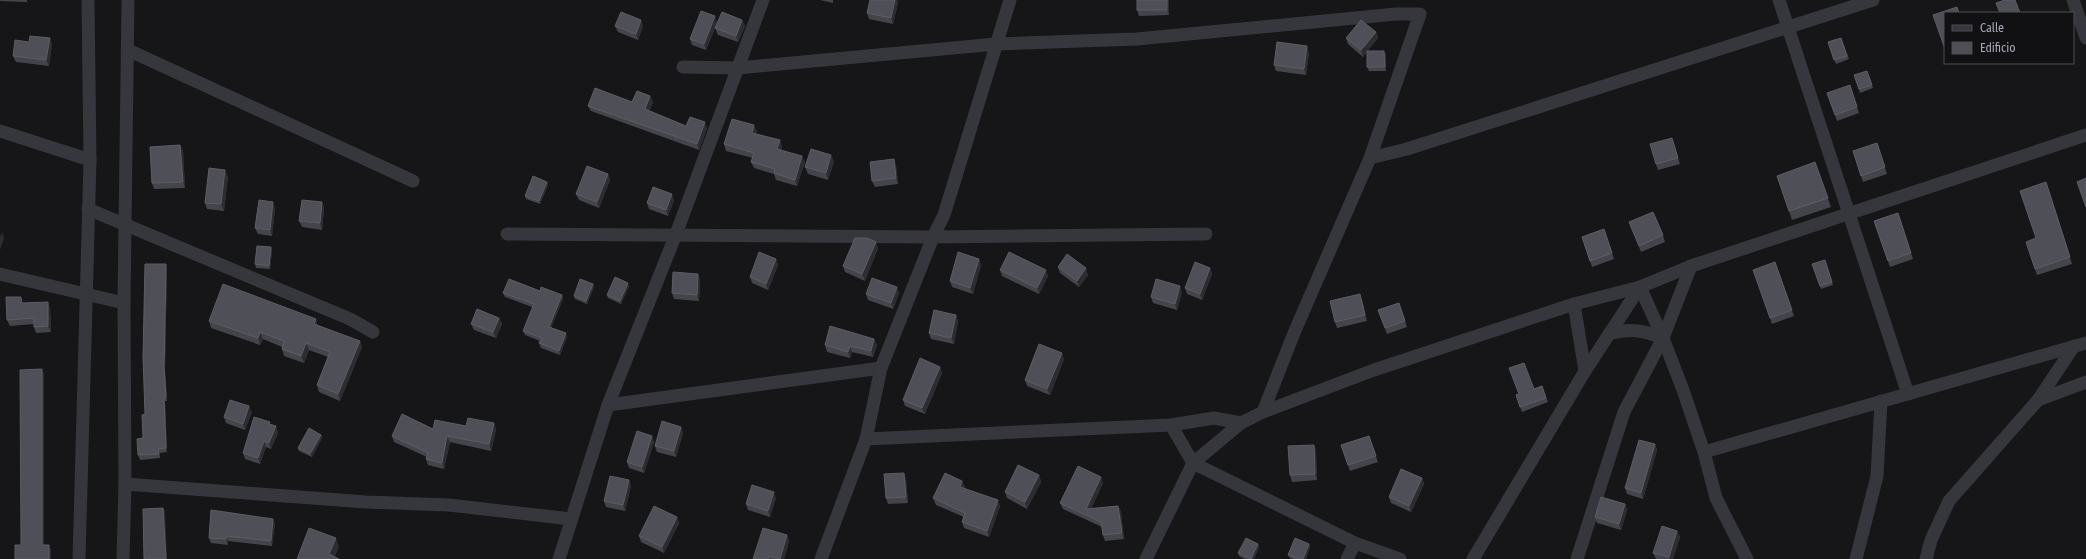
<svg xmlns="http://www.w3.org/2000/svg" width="2086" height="559" viewBox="0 0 2086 559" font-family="'Fira Sans Condensed',sans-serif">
  <rect width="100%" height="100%" fill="#161517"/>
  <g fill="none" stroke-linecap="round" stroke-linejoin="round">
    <!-- street -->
    <g stroke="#36363d" stroke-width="13">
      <path d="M1779,0L1908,394"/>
      <path d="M2073,0L2086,38"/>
      <path d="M128,50L413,181"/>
      <path d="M683,67L738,68L996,44L1137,39L1396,14H1420L1370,158L1294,333L1263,412L1241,423L1193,463L1146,559"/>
      <path d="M0,131L90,160"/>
      <path d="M1370,158L1407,149L1873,0"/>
      <path d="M88,209L350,319L373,332"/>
      <path d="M507,234L933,237L1206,234"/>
      <path d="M0,274L124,303"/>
      <path d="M1640,287L1663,338L1683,390L1704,452L1716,498L1747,559"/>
      <path d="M1574,304L1585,371"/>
      <path d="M1609,334C1632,328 1641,330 1663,338"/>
      <path d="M2038,400L2086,382"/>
      <path d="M608,405L881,368"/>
      <path d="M1263,412L1374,370L1574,304L1640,287L1691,266L2086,135"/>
      <path d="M1171,425L1193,463L1355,543L1400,559"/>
      <path d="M866,439L1171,425L1214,418L1241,423"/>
      <path d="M1704,452L2086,343"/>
      <path d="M125,484L366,502L449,505L571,519"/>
      <path d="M79,559L90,160L88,0"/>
      <path d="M123,559L125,484L124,303L128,0"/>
      <path d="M559,559L608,405L676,234L763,0"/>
      <path d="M821,559L866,439L881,368L933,237L944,215L1010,0"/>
      <path d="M1347,559L1355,543"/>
      <path d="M1473,559L1585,371L1640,287"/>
      <path d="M1577,559L1624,412L1663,338L1691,266"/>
      <path d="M1856,559L1877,476L1881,401"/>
      <path d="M1926,559L1931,540L1949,501L2038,400L2074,346"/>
    </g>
  </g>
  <!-- wall -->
  <g fill="#44454b">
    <path d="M0,0H27V2L0,1Z"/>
    <path d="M820,0H833V3Z"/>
    <path d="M870,0H897L898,3L893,24L869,19L867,13Z"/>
    <path d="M1169,0V15L1139,16L1137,10Z"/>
    <path d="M742,20L745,26L738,42L718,35L715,28Z"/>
    <path d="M717,23L706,50L692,45L690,39Z"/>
    <path d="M615,26H643L638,40L618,32Z"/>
    <path d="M1376,32L1378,38L1367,51L1386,54V71H1369L1367,67V52L1363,57L1348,44L1346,38Z"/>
    <path d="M1841,38L1849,59L1836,64L1828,42Z"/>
    <path d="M52,44L49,66L16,62L13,56Z"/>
    <path d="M1309,53L1306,75L1276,71L1274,65Z"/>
    <path d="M1867,71L1873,88L1860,93L1854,75Z"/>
    <path d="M1850,85L1859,113L1837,121L1835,115Z"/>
    <path d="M650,96L653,102L649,111L686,126L707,128L699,150L591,111L588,106L632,102Z"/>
    <path d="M757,131L756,134L780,140L782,147L781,150L805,162L797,186L776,180L774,174L754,168L751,162L753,158L726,151L724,144Z"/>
    <path d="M1877,143L1887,174L1863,182L1853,151Z"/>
    <path d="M1674,144L1680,164L1658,170L1656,164Z"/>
    <path d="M180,145L183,151L185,188L154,189L152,183Z"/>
    <path d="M834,161L828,180L808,174L805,167Z"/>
    <path d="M1815,162L1831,207L1792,220L1777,176Z"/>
    <path d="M896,165L898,184L875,187L872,181Z"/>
    <path d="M608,174L610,180L599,208L579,200L576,194Z"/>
    <path d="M228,176L224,211L207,209L205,203Z"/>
    <path d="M547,182L548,185L540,204L526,199L525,196Z"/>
    <path d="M2046,182L2072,264L2037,275L2035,269L2036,238Z"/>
    <path d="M674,200L668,216L649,209L647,203Z"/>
    <path d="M322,202L324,208L322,230L302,227L299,221Z"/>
    <path d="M275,208L272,236L258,234L255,228Z"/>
    <path d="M1898,213L1913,259L1890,267L1874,221Z"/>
    <path d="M1629,222L1663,235L1665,242L1641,252Z"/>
    <path d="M1604,229L1614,259L1592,267L1582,237Z"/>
    <path d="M271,247L272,250L270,269L256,268L255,264Z"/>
    <path d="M878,248L865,281L845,272L843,266Z"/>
    <path d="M776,259L778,265L768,290L752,283L750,277Z"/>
    <path d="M979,259L981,265L973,294L952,287L950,281Z"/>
    <path d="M1825,260L1833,285L1821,289L1812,264Z"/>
    <path d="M1775,262L1794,316L1772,324L1770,318Z"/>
    <path d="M1058,267L1088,275L1079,287L1060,273Z"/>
    <path d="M167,268L165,370L167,401H165L167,452L160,453V458L140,460L138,455L143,438L145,414Z"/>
    <path d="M1210,268L1212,274L1202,300L1187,294L1185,288Z"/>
    <path d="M1000,270L1048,276L1039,294L1002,276Z"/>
    <path d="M700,280L699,301L674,299L672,293Z"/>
    <path d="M593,284L594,287L587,304L575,299L574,296Z"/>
    <path d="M629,286L621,304L608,298L607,295Z"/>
    <path d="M897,287L899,293L893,309L868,300L866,294Z"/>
    <path d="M540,291L562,295L563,299L551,328L567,337L560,355L541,348L539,343L540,341L525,335L523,331L532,307L505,297L503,293Z"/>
    <path d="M1182,292L1177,310L1153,303L1151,297Z"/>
    <path d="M1362,300L1367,321L1337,328L1335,322Z"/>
    <path d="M1399,303L1407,327L1387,334L1378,310Z"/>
    <path d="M50,308L51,332L36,333L34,327V324L10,326L7,320Z"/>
    <path d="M956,315L958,321L954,344L931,339L929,333Z"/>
    <path d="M499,318L502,324L496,338L474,330L471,324Z"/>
    <path d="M209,321L318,326L360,341L362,347L340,401L319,392L317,385L328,357L309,350L304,363L284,356L282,349V347L263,339L260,345L211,328Z"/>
    <path d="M874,339L877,345L873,357L852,352L850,358L827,352L825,345Z"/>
    <path d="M1064,359L1050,395L1027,386L1025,380Z"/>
    <path d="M940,367L942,373L925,414L905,406L903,400Z"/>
    <path d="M1542,386L1548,402L1522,412L1516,395Z"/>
    <path d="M252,412L245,430L226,423L224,417Z"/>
    <path d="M494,423L496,430L491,451L450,442L444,469L428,465L426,459L427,457L394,442L392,436L433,429Z"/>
    <path d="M271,425L278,433L271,449L266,447L260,464L245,459L243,453Z"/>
    <path d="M681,427L683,433L676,457L657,452L655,446Z"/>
    <path d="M321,435L322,438L312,457L299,451L298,448Z"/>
    <path d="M652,436L654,442L644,473L629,468L627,462Z"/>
    <path d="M1369,436L1378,462L1350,471L1341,445Z"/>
    <path d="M1655,444L1657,450L1643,499L1627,494L1625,488Z"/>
    <path d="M1314,445L1316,451L1317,480L1292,482L1290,475Z"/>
    <path d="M1039,475L1041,482L1027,509L1007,498L1005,492Z"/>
    <path d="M1422,478L1424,484L1411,512L1391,503L1389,497Z"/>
    <path d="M906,479L908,503L888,504L886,498Z"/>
    <path d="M629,480L631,486L625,511L606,507L604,501Z"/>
    <path d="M962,481L965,487L964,488L1000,506L989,537L964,528L962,522L964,517L936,505L933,498Z"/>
    <path d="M1103,483L1091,509L1118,506L1121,512L1124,539L1105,541L1103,535L1102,527L1063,509L1060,503Z"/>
    <path d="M776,498L770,517L748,510L746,504Z"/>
    <path d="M1625,504L1627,510L1621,530L1597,523L1595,517Z"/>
    <path d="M677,517L679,523L664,553L641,542L639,536Z"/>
    <path d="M273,519L275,524L272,546L228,541V545L211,543L209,538Z"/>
    <path d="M1677,531L1680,537L1673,559H1656L1653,553Z"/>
    <path d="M787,535L789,541L784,559H753Z"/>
    <path d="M1258,544L1259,547L1254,559H1245L1239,556L1238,553Z"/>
    <path d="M1309,544L1310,547L1306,559H1292L1290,558L1288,555Z"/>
  </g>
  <!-- shaded-wall -->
  <g fill="#2d2d31">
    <path d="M895,0H897L898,3L893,24L891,18Z"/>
    <path d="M1167,0H1169V15L1167,10Z"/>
    <path d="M715,16L717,23L706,50L704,44Z"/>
    <path d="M641,20L643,26L638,40L636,34Z"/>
    <path d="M742,20L745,26L738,42L736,36Z"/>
    <path d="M1376,32L1378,38L1363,57L1361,50Z"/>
    <path d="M50,38L52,44L49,66L46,60Z"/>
    <path d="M1307,46L1309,53L1306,75L1304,69Z"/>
    <path d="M1384,51L1386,54V71L1385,67Z"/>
    <path d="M650,96L653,102L647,115L645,109Z"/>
    <path d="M705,122L707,128L699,150L697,144Z"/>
    <path d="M754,125L757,131L754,139L752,133Z"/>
    <path d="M780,140L782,147L780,155L777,149Z"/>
    <path d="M180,145L183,151L185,188L183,182Z"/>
    <path d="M831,155L834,161L828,180L826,173Z"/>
    <path d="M802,156L805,162L797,186L795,180Z"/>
    <path d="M894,159L896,165L898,184L896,178Z"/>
    <path d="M225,170L228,176L224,211L221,204Z"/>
    <path d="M608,174L610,180L599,208L597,202Z"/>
    <path d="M547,182L548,185L540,204L539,201Z"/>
    <path d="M672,194L674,200L668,216L666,210Z"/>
    <path d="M273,202L275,208L272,236L270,230Z"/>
    <path d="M322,202L324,208L322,230L320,223Z"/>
    <path d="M2,232L4,238L0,250V237Z"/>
    <path d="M876,242L878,248L865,281L862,274Z"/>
    <path d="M271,247L272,250L270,269L269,266Z"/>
    <path d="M776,259L778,265L768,290L766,284Z"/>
    <path d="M979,259L981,265L973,294L970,288Z"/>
    <path d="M166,264L167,268L165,370L167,401L166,397L164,366Z"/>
    <path d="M1086,268L1088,275L1079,287L1077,281Z"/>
    <path d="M1210,268L1212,274L1202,300L1200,294Z"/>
    <path d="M1046,270L1048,276L1039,294L1037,288Z"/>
    <path d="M698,274L700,280L699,301L697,295Z"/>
    <path d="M628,283L629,286L621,304L620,301Z"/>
    <path d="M593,284L594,287L587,304L586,301Z"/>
    <path d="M1180,286L1182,292L1177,310L1175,304Z"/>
    <path d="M897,287L899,293L893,309L891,303Z"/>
    <path d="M1360,294L1362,300L1367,321L1365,315Z"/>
    <path d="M562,295L563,299L550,331L549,327Z"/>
    <path d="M48,302L50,308L51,332L48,326Z"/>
    <path d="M956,315L958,321L954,344L951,338Z"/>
    <path d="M499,318L502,324L496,338L493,332Z"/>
    <path d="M316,319L318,326L314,324Z"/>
    <path d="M260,332L263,339L260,345L258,338Z"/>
    <path d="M566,333L567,337L560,355L559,351Z"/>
    <path d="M874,339L877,345L873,357L871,351Z"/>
    <path d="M360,341L362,347L340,401L338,394Z"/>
    <path d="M306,343L309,350L304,363L301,356Z"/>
    <path d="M850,346L852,352L850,358L848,352Z"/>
    <path d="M1062,353L1064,359L1050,395L1047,389Z"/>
    <path d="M940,367L942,373L925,414L922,408Z"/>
    <path d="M42,369L44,374V550L42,545Z"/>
    <path d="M164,397L165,401L167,452L166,448Z"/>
    <path d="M249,406L252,412L245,430L243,424Z"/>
    <path d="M494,423L496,430L491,451L489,444Z"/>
    <path d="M276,426L278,433L271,449L269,443Z"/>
    <path d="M681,427L683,433L676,457L674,451Z"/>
    <path d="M321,435L322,438L312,457L310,454Z"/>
    <path d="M447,436L450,442L444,469L442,463Z"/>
    <path d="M652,436L654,442L644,473L642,467Z"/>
    <path d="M264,441L266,447L260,464L258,458Z"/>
    <path d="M1655,444L1657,450L1643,499L1641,493Z"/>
    <path d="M1314,445L1316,451L1317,480L1315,474Z"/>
    <path d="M158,449L160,453V458L159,454Z"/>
    <path d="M904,473L906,479L908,503L906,497Z"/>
    <path d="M1039,475L1041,482L1027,509L1025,502Z"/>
    <path d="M1101,477L1103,483L1088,516L1086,509Z"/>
    <path d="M1422,478L1424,484L1411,512L1409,506Z"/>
    <path d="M629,480L631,486L625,511L623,505Z"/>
    <path d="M962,481L965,487L962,493L960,487Z"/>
    <path d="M774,492L776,498L770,517L768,511Z"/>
    <path d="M998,500L1000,506L989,537L987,531Z"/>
    <path d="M1625,504L1627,510L1621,530L1619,524Z"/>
    <path d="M1118,506L1121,512L1124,539L1122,533Z"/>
    <path d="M163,508L165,511L167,559H166Z"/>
    <path d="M677,517L679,523L664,553L662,547Z"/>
    <path d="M273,519L275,524L272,546L271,541Z"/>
    <path d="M1677,531L1680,537L1673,559H1670L1669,557Z"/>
    <path d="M787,535L789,541L784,559H780Z"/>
    <path d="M226,536L228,541V545L226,539Z"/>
    <path d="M336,538L339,547L334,559L329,554Z"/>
    <path d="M1258,544L1259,547L1254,559H1251Z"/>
    <path d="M1309,544L1310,547L1306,559H1303Z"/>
    <path d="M49,545L51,550V559H49Z"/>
  </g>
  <!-- building -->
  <g fill="#4f4f57" stroke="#5c5d66">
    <path d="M870,0H895L891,18L867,13Z"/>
    <rect x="1137" y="0" width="30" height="10"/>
    <path d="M2005,0H2015L2020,13H2000L1996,3Z"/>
    <path d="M1957,7L1959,13H1945V49L1933,15Z"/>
    <path d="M701,11L715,16L704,44L690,39Z"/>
    <path d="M621,12L641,20L636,34L615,26Z"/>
    <path d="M722,12L742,20L736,36L715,28Z"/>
    <path d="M1361,20L1376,32L1361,50L1346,38Z"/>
    <path d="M30,36L50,38L46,60L13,56L15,40L29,42Z"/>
    <path d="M1841,38L1847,56L1834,60L1828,42Z"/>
    <path d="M1277,42L1307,46L1304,69L1274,65Z"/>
    <path d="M1367,51H1384L1385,67H1367Z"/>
    <path d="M1867,71L1872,85L1859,89L1854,75Z"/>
    <path d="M1850,85L1857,107L1835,115L1827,93Z"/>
    <path d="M595,88L632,102L637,91L650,96L645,109L686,126L690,117L705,122L697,144L588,106Z"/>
    <path d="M732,119L754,125L752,133L780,140L777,149L802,156L795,180L774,173L775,169L751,162L754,153L724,144Z"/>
    <path d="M1672,138L1678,158L1656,164L1650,144Z"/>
    <path d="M1877,143L1885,167L1861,176L1853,151Z"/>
    <path d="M180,145L183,182L152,183L150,147Z"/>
    <path d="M811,149L831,155L826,173L805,167Z"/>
    <path d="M894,159L896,178L872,181L870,162Z"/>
    <path d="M1815,162L1828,198L1789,211L1777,176Z"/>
    <path d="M587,166L608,174L597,202L576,194Z"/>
    <path d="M209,168L225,170L221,204L205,203Z"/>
    <path d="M533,176L547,182L539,201L525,196Z"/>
    <path d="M2086,178V207L2077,182Z"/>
    <path d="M2046,182L2070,257L2035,269L2026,242L2036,238L2020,191Z"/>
    <path d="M653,187L672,194L666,210L647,203Z"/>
    <path d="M259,200L273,202L270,230L255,228Z"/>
    <path d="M302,200L322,202L320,223L299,221Z"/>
    <path d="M1653,212L1663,235L1639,246L1629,222Z"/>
    <path d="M1898,213L1911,253L1888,261L1874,221Z"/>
    <path d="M1604,229L1612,253L1590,261L1582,237Z"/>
    <path d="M855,238H867L876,242L862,274L843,266Z"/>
    <path d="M257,246L271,247L269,266L255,264Z"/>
    <path d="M759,252L776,259L766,284L750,277Z"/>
    <path d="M958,252L979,259L970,288L950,281Z"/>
    <path d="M1009,252L1046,270L1037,288L1000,270Z"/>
    <path d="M1067,254L1086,268L1077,281L1058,267Z"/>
    <path d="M1825,260L1832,282L1820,286L1812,264Z"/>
    <path d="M1195,262L1210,268L1200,294L1185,288Z"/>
    <path d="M1775,262L1792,310L1770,318L1753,270Z"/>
    <path d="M145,264H166L164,366L166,397H164L166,448L158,449L159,454L138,455L137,439L143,438L142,415L145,414L143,357Z"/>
    <path d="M673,272L698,274L697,295L672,293Z"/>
    <path d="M615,277L628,283L620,301L607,295Z"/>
    <path d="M872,278L897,287L891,303L866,294Z"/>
    <path d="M509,279L540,291L541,287L562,295L549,327L566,333L559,351L539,343L542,338L523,331L534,304L503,293Z"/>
    <path d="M580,279L593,284L586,301L574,296Z"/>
    <path d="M1156,279L1180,286L1175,304L1151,297Z"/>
    <path d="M223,284L316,319L314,324L360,341L338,394L317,385L330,352L306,343L301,356L282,349L284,341L260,332L258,338L209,321Z"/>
    <path d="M1360,294L1365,315L1335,322L1330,301Z"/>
    <path d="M6,297H21L22,303L48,302V326L34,327V318L7,320Z"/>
    <path d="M1399,303L1405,321L1385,328L1378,310Z"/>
    <path d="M477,309L499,318L493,332L471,324Z"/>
    <path d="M934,310L956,315L951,338L929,333Z"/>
    <path d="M830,326L874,339L871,351L850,346L848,352L825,345Z"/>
    <path d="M1039,344L1062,353L1047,389L1025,380Z"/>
    <path d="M920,358L940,367L922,408L903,400Z"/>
    <path d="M1524,363L1534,389L1542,386L1546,398L1520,407L1516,395L1519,394L1509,368Z"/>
    <path d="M42,369V545H49V559H15V545H21L20,370Z"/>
    <path d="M230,400L249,406L243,424L224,417Z"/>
    <path d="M402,414L433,429L435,420L466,426L468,418L494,423L489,444L447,436L442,463L426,459L428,453L392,436Z"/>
    <path d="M254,417L270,422L269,424L276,426L269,443L264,441L258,458L243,453Z"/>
    <path d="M662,421L681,427L674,451L655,446Z"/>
    <path d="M309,428L321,435L310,454L298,448Z"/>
    <path d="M637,431L652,436L642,467L627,462Z"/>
    <path d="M1369,436L1376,456L1348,465L1341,445Z"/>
    <path d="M1639,440L1655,444L1641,493L1625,488Z"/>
    <path d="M1314,445L1315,474L1290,475L1288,446Z"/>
    <path d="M1018,465L1039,475L1025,502L1005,492Z"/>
    <path d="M1078,466L1101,477L1086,509L1118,506L1122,533L1103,535L1101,522L1060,503Z"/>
    <path d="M1401,469L1422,478L1409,506L1389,497Z"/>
    <path d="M904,473L906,497L886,498L884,474Z"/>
    <path d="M945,473L962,481L960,487L998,500L987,531L962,522L965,513L933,498Z"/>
    <path d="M610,476L629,480L623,505L604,501Z"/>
    <path d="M752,485L774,492L768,511L746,504Z"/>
    <path d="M1601,497L1625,504L1619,524L1595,517Z"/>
    <path d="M654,506L677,517L662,547L639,536Z"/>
    <path d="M163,508L166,559H144L143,509Z"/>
    <path d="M211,510L273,519L271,541L226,536V539L209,538Z"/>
    <path d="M1662,526L1677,531L1669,557L1653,553Z"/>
    <path d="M309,528L336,538L329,554L339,559H297Z"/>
    <path d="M763,528L787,535L780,559L769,556L768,559H753Z"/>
    <path d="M1246,538L1258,544L1251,559L1238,553Z"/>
    <path d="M1295,538L1309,544L1303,559H1299L1288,555Z"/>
  </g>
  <!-- legend -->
  <rect x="1944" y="12" width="130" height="52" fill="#111012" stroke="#4d4d55"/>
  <rect x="1952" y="25" width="20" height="6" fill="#36363d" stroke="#4d4d55"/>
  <text x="1980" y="32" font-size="12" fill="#a6a9b9">Calle</text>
  <rect x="1952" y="42" width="20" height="12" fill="#4f4f57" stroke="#4d4d55"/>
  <text x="1980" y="52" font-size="12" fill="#a6a9b9">Edificio</text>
</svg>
